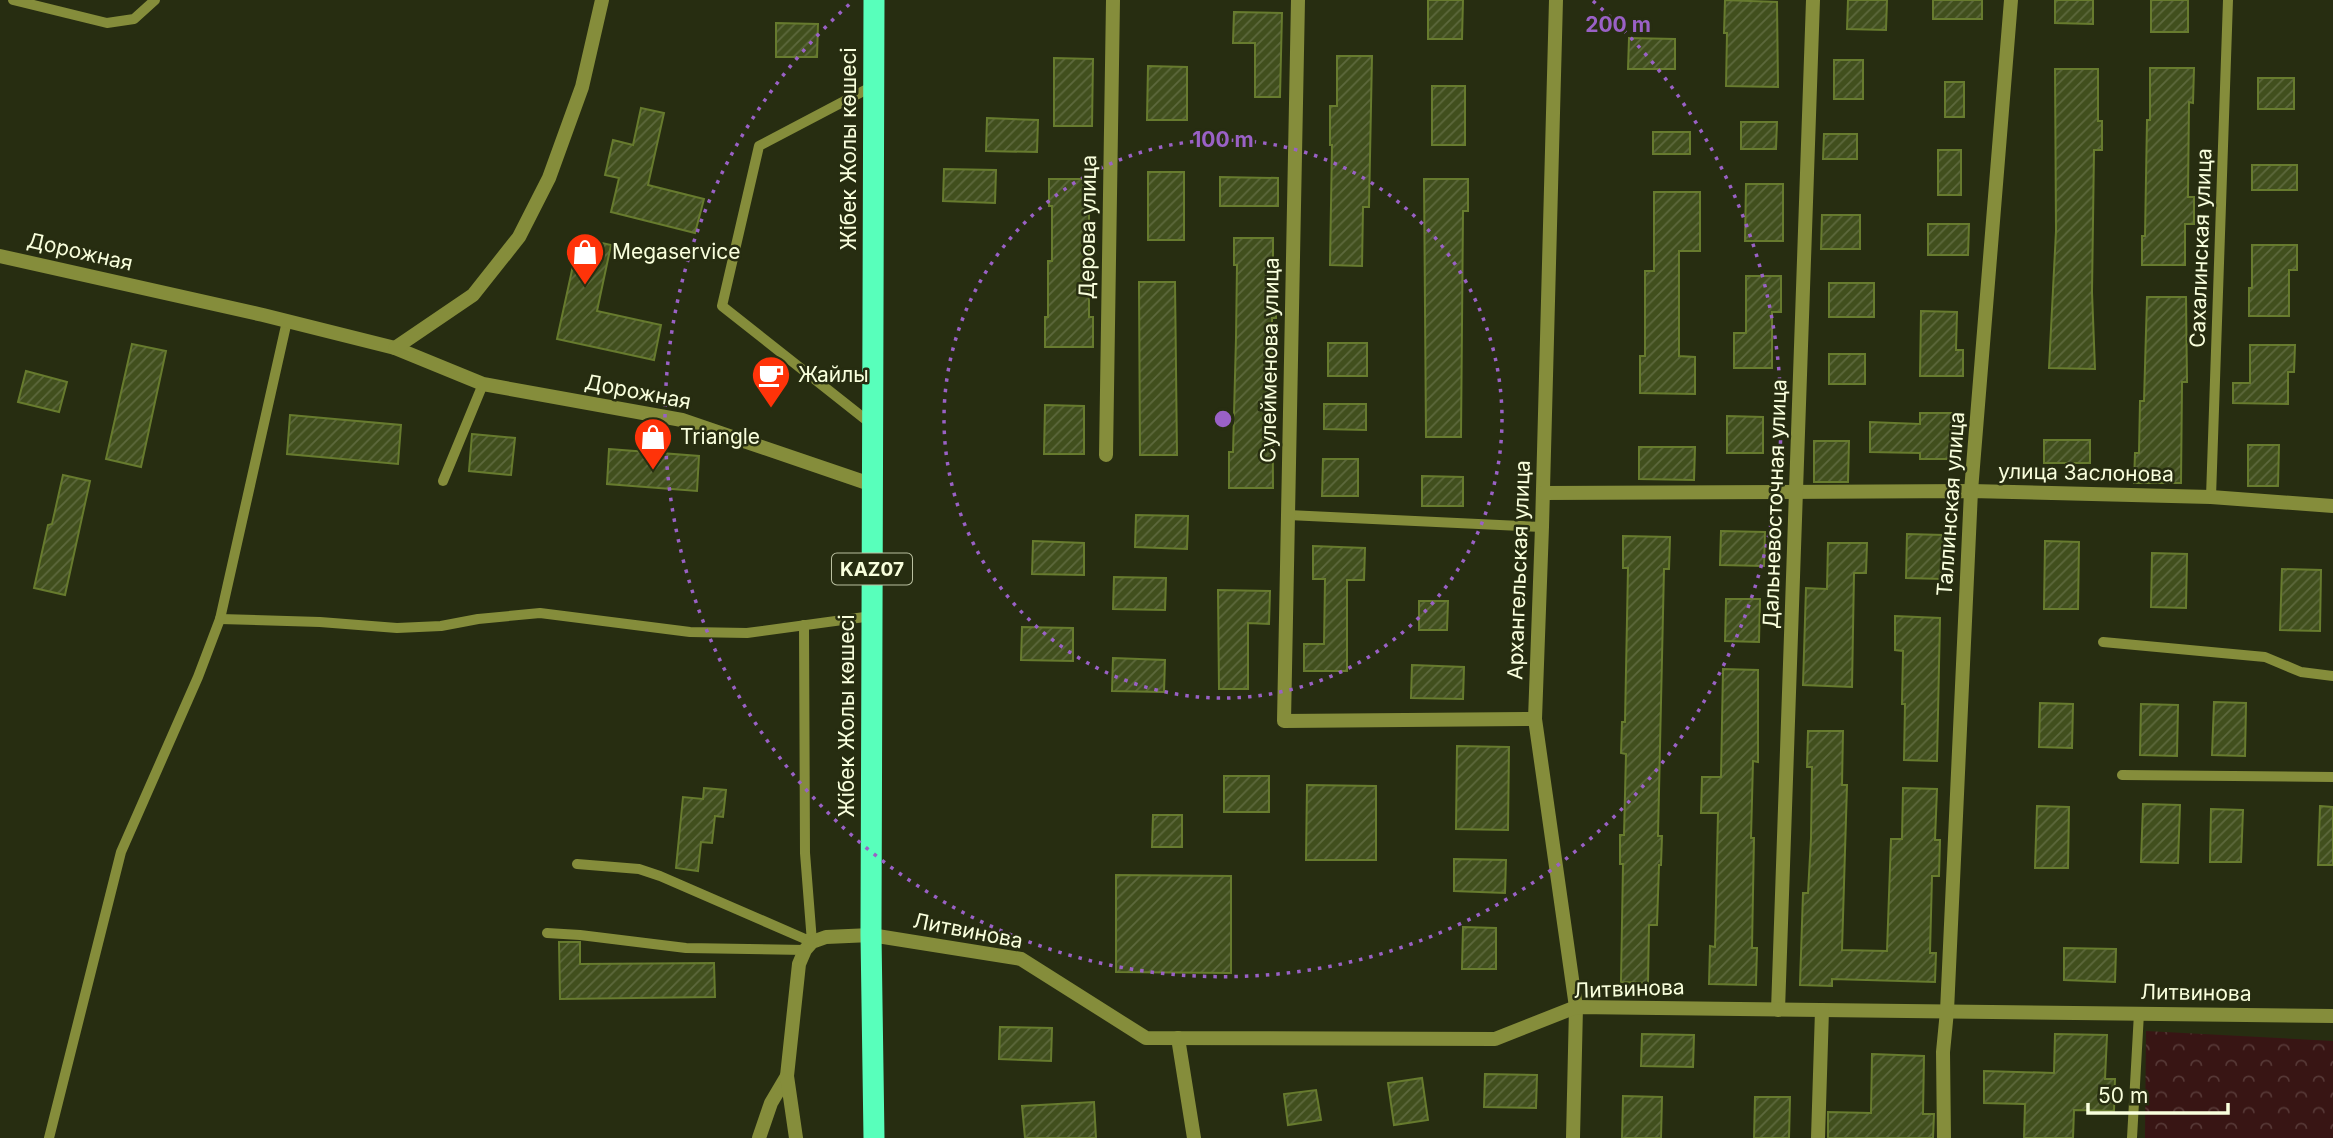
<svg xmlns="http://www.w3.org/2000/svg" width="2333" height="1138" viewBox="0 0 2333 1138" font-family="Inter,sans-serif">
  <defs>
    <pattern id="forest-crowns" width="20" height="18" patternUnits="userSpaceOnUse" patternTransform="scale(1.75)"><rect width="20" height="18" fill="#381514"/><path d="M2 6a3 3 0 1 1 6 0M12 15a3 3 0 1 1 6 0" fill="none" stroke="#563836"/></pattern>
    <pattern id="building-hatch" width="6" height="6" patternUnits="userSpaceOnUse" patternTransform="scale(1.75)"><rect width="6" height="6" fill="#414f1d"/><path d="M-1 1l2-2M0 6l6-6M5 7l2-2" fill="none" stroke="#5d693d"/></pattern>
  </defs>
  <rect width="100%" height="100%" fill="#272d11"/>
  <!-- forest -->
  <path fill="url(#forest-crowns)" d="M2146,1031L2333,1041V1138H2145Z"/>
  <!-- building -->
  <g fill="url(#building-hatch)" stroke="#677b2e" stroke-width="2">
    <path d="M1428,0H1463L1462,39H1428Z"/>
    <path d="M1725,0L1777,2L1778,87L1726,86L1727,33H1724Z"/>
    <path d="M1848,0H1887L1886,30L1847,29Z"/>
    <rect x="1933" y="0" width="49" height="19"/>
    <path d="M2055,0H2093V24L2055,23Z"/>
    <rect x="2151" y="0" width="37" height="32"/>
    <path d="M1234,12L1282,13L1280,97H1255V43H1233Z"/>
    <path d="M776,23L818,24L817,57H776Z"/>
    <path d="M1629,38L1675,39V69H1628Z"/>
    <path d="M1337,56H1372L1369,207H1363L1362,266L1330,265L1332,145H1330V106H1337Z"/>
    <path d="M1054,58L1093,59L1092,126H1054Z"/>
    <rect x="1834" y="60" width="29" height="39"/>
    <path d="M1148,66L1187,67V120H1147Z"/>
    <path d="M2150,68H2194L2193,103L2189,102L2188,197H2194V224H2185V265H2142V236H2145L2147,120H2150Z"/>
    <path d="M2055,69H2098V121H2102V150H2094L2092,292L2095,369L2049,368L2056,231Z"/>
    <rect x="2258" y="78" width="36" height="31"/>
    <rect x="1945" y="82" width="19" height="35"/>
    <rect x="1432" y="86" width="33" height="59"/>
    <path d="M641,108L664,113L648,185L704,199L695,233L611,212L619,178L605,175L613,140L633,145Z"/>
    <path d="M987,118L1038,120L1037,152L986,151Z"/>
    <path d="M1741,122H1777L1776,149H1741Z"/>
    <rect x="1653" y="132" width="37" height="22"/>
    <path d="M1824,134H1857V159H1823Z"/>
    <rect x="1938" y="150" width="23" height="45"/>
    <rect x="2252" y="165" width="45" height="25"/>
    <path d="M944,169L996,170L995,203L943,201Z"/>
    <rect x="1148" y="172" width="36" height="68"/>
    <path d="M1220,177L1278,178V206H1220Z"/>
    <path d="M1049,179H1089V317H1093V347H1045V317H1048V261H1052V206H1049Z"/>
    <path d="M1424,179H1468V211H1463L1461,437H1426Z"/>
    <path d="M1746,184H1783V241H1745Z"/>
    <path d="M1654,192H1700V251H1679V356L1695,357V394L1640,393V356H1645V271H1654Z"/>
    <path d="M1822,215H1860V249H1821Z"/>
    <path d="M1928,224H1969L1968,255H1928Z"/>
    <path d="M579,238L611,245L597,311L661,325L654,360L557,339Z"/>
    <path d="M1234,238H1273V285H1276V318H1272L1273,488H1229V452H1233L1236,338L1237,265H1234Z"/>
    <path d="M2252,245H2297V270H2289V316H2249V288H2252Z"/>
    <path d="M1746,276H1781V312H1772V368H1734V333H1746Z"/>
    <path d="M1139,282H1175L1177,455H1140Z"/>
    <rect x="1829" y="283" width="45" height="34"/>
    <path d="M2147,297H2186L2187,382H2182L2181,483H2134L2135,453H2139L2140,401H2144Z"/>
    <path d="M1921,311L1957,312L1956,350H1963V376H1920Z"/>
    <rect x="1328" y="343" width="39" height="33"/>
    <path d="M132,344L166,351L141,467L106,459Z"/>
    <path d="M2250,345H2295L2294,372H2288V404L2233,403V383H2250Z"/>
    <rect x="1829" y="354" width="36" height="30"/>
    <path d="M26,371L67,382L59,412L18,402Z"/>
    <path d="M1324,404H1366V430L1324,429Z"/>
    <path d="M1045,405L1084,406V454H1044Z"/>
    <path d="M1920,413H1956L1955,459H1920V453L1870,452V422L1920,424Z"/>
    <path d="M290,415L401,425L398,464L287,454Z"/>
    <path d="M1727,416L1763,417V453H1727Z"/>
    <path d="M472,434L515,438L511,475L469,471Z"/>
    <rect x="2044" y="440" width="46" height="23"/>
    <path d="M1814,441H1849L1848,482H1814Z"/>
    <path d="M2248,445H2279L2278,486H2248Z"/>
    <path d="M1639,447H1695L1694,480L1639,479Z"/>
    <path d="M609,449L699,456L697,491L607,484Z"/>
    <path d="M1323,459H1358V496H1322Z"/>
    <path d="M63,475L90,481L65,595L34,588L48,525L52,524Z"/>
    <path d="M1422,476L1463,477V506H1422Z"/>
    <path d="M1136,515L1188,516L1187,549L1135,547Z"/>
    <path d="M1721,531L1765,532L1764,566L1720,565Z"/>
    <path d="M1907,534L1944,535L1943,579L1906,578Z"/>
    <path d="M1623,536L1670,537L1669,569H1664L1658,836H1662L1661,865H1659L1657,925H1649L1648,983L1621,982L1623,864H1620V835H1624L1626,754L1621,753L1622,722H1625L1628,568H1623Z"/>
    <path d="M1033,541L1084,543V575L1032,574Z"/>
    <path d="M2045,541L2079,542L2078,609H2044Z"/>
    <path d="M1828,543H1867L1866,573H1854L1852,687L1803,685L1806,588L1827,589Z"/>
    <path d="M1313,546L1365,548L1364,580H1347V671H1304V644H1324L1325,579H1313Z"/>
    <path d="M2152,553L2187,554L2186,608L2151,607Z"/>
    <path d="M2282,569L2321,570L2320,631L2280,630Z"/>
    <path d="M1114,577L1166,578L1165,610L1113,609Z"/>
    <path d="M1218,590L1270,591L1269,624L1248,623V689H1219Z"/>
    <path d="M1726,599H1760L1759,642L1725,641Z"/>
    <path d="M1419,601H1448L1447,630H1419Z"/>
    <path d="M1895,616L1940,618L1937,761L1904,760L1905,704H1902L1903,651L1895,650Z"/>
    <path d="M1022,627L1073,628V661L1021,660Z"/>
    <path d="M1113,658L1165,660L1164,692L1112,691Z"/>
    <path d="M1412,665L1464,667L1463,699L1411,698Z"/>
    <path d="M1723,669L1758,670V762L1753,761L1751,838H1754L1752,948H1757L1756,985L1709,984L1710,946L1715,947L1718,813H1701L1702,777H1721Z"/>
    <path d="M2214,702L2246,703L2245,756L2212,755Z"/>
    <path d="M2040,703L2073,704L2072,748L2039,747Z"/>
    <path d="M2141,704L2178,705L2177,756L2140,755Z"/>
    <path d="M1808,731H1843L1842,785H1847L1842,950L1887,951L1891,839H1902L1903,788L1937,789L1935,840H1940L1939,876H1932L1930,953H1936L1935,982L1832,979V986L1800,985L1803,893H1808L1811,838L1812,767H1807Z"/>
    <path d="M1457,746L1509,747L1508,830L1456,829Z"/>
    <rect x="1224" y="776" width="45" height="36"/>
    <path d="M1307,785L1376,786V860H1306Z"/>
    <path d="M704,788L726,790L723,817L715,816L712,843L701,842L698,871L676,868L683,797L703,799Z"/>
    <path d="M2143,804L2180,805L2178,863L2141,862Z"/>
    <path d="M2037,806L2069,807L2068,868H2035Z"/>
    <path d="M2320,806L2333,807V865H2318Z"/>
    <path d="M2211,809L2243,810L2241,862H2210Z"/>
    <path d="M1153,815H1182V847H1152Z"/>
    <path d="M1454,859L1506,860L1505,893L1454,891Z"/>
    <path d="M1116,875L1231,876V973L1116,972Z"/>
    <path d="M1463,927L1496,928V969H1462Z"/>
    <path d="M559,942H580V964L714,963L715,997L560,999Z"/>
    <path d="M2064,948L2116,949L2115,982L2064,980Z"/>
    <path d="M1000,1027L1052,1028L1051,1061L999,1059Z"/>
    <path d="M1642,1034L1694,1035L1693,1067L1641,1066Z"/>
    <path d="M2055,1034L2107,1035L2105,1079H2115L2114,1111L2074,1110L2073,1138H2024L2025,1104L1984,1103V1071L2054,1073Z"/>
    <path d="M1872,1054L1924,1056L1923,1114H1934L1933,1138H1828V1112L1871,1113Z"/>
    <path d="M1485,1074L1537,1075L1536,1108L1484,1107Z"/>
    <path d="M1422,1078L1428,1120L1394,1125L1388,1083Z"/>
    <path d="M1316,1090L1321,1120L1288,1125L1284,1094Z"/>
    <path d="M1623,1096L1662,1097L1661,1138H1622Z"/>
    <path d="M1755,1097H1790L1789,1138H1754Z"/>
    <path d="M1094,1102L1096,1138H1025L1022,1106Z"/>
  </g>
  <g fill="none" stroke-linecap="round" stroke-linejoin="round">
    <!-- lane -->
    <g stroke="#858d3b" stroke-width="10">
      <path d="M13,0L107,23L134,19L155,0"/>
      <path d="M870,423L722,306L759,146L873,86"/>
      <path d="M443,481L483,384"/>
      <path d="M2211,497L2228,0"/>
      <path d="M1288,515L1542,527"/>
      <path d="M220,619L320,622L397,628L441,626L478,619L540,613L690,632L747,633L872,616"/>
      <path d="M2103,642L2265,657L2301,672L2333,676"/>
      <path d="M2122,775L2333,777"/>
      <path d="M577,864L639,869L660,876L812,942L805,853L804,625"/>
      <path d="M547,933L580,935L686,948L805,950"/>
      <path d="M49,1138L121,852L198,677L220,619L287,321"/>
      <path d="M2132,1138L2139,1013"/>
    </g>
    <!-- street -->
    <g stroke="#858d3b" stroke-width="14">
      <path d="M1298,0L1284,721L1535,719"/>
      <path d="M1556,0L1542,527L1535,719L1576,1007L1573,1138"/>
      <path d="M0,256L263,315L395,348L483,384L682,420L873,485"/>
      <path d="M395,348L473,295L519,237L549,178L582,87L602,0"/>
      <path d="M1106,455L1113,0"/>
      <path d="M1543,493L1971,491L2211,497L2333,506"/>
      <path d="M1778,1010L1813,0"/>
      <path d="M1178,1038L1194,1138"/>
      <path d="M759,1138L771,1103L787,1076"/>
      <path d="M796,1138L787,1076L799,964L805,950L812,942L826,937L871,935L1021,959L1146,1038L1495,1039L1576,1007L2333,1016"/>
      <path d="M1818,1138L1822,1010"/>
      <path d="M1944,1138L1943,1052L1947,1011L1971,491L2011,0"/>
    </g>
    <!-- highway -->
    <path stroke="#58ffbb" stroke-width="21" d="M874,0L871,935L874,1138"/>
  </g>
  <!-- distance rings -->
  <g fill="none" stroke="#9a61c6" stroke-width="3.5" stroke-dasharray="3.5 7">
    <circle cx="1223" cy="419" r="279"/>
    <path d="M1593 1A558 558 0 1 1 853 1"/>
  </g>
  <!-- icons -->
  <defs>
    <g id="shop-pin" transform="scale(2.0125)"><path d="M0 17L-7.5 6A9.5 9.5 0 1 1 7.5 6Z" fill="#ff3309" stroke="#272d11"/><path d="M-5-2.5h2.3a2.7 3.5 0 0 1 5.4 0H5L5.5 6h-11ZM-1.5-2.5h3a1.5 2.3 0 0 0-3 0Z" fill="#fff"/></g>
    <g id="cafe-pin" transform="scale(2.0125)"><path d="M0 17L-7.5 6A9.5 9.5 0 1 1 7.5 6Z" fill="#ff3309" stroke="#272d11"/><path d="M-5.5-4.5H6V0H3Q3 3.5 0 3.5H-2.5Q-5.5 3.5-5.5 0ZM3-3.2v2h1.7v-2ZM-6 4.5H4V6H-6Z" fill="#fff"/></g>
  </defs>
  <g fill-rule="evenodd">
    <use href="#shop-pin" x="585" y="252"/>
    <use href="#cafe-pin" x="771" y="375"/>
    <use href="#shop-pin" x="653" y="437"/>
  </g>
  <g text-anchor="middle" stroke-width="5" stroke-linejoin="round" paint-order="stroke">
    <!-- shield labels -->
    <rect fill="#272d11" stroke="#bac0a0" stroke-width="2" x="832" y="553.5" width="80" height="31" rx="5"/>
    <g font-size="19" font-weight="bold" fill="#f9ffdd">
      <text x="872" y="576">KAZ07</text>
    </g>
    <!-- street labels -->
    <g font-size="21" fill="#f9ffdd" stroke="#272d11">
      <text transform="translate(849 149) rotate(-90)" y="7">Жібек Жолы көшесі</text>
      <text transform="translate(1088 227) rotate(-89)" y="7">Дерова улица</text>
      <text transform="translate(2201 248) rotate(-88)" y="7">Сахалинская улица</text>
      <text transform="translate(80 252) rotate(13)" y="7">Дорожная</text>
      <text transform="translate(1270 360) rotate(-89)" y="7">Сулейменова улица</text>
      <text transform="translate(638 392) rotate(11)" y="7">Дорожная</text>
      <text transform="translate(2086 473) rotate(1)" y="7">улица Заслонова</text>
      <text transform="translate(1775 504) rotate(-88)" y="7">Дальневосточная улица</text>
      <text transform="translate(1951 504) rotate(-86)" y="7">Таллинская улица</text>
      <text transform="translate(1519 570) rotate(-88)" y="7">Архангельская улица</text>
      <text transform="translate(847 716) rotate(-90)" y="7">Жібек Жолы көшесі</text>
      <text transform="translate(968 931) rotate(11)" y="7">Литвинова</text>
      <text transform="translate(1629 989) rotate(-2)" y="7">Литвинова</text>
      <text transform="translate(2196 993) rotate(1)" y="7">Литвинова</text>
    </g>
    <!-- poi labels -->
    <g font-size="21" fill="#f9ffdd" stroke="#272d11" text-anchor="start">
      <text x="612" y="259">Megaservice</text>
      <text x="798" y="382">Жайлы</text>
      <text x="680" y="444">Triangle</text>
    </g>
  </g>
  <circle cx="1223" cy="419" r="10" fill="#9a61c6" stroke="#272d11" stroke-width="3.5"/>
  <g font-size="21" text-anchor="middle" font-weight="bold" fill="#9a61c6" stroke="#272d11" stroke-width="5" stroke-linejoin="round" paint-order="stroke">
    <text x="1618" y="32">200 m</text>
    <text x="1223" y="147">100 m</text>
  </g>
  <!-- scale -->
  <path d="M2088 1103v10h140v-10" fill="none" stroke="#f9ffdd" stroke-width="3.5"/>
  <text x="2098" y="1103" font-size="21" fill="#f9ffdd" stroke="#272d11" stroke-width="5" paint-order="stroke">50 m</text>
</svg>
